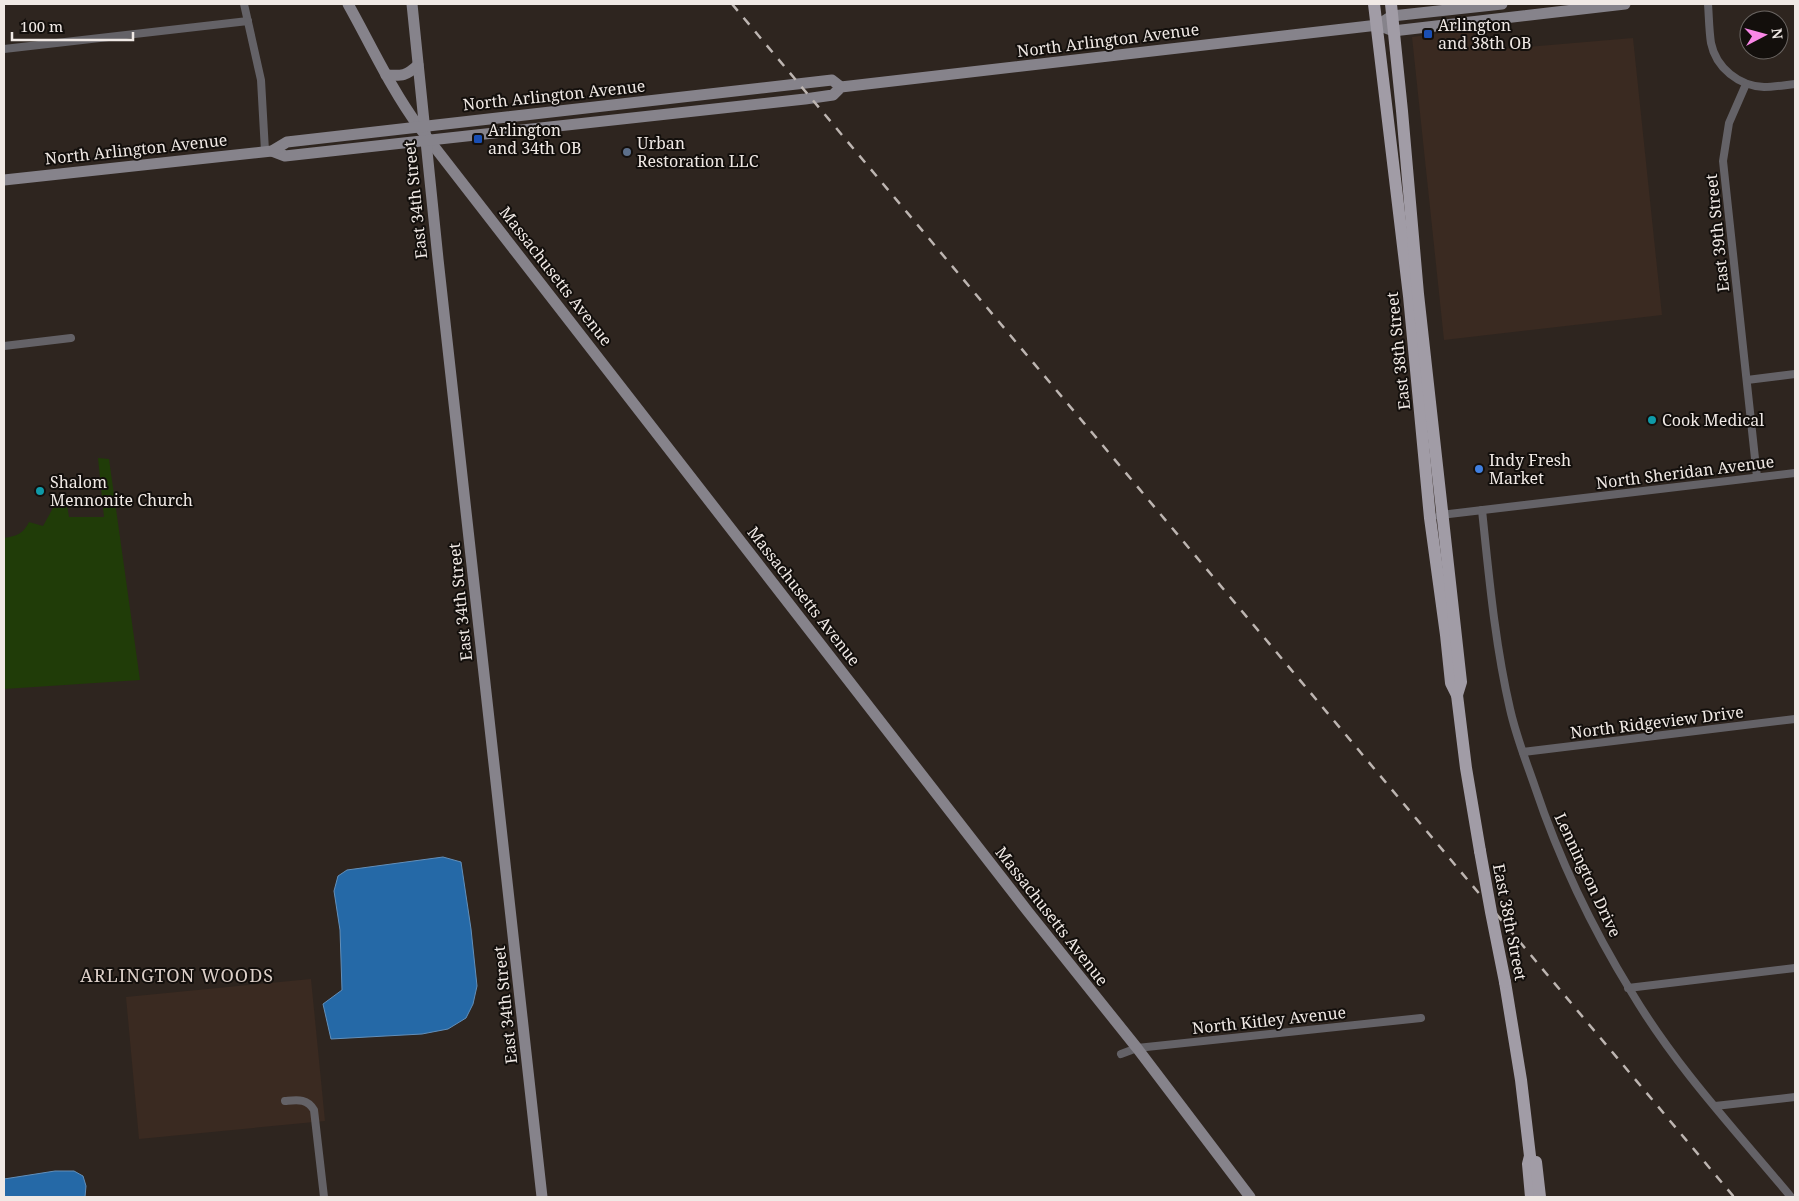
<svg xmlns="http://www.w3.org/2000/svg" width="1799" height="1201" viewBox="0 0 1799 1201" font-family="'Noto Serif',serif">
  <rect width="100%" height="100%" fill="#2e251f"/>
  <!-- built -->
  <g fill="#3a2a21">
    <path d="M1472,29L1478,51L1633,38L1662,315L1444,340L1412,37Z"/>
    <path d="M311,979L325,1121L139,1139L126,997Z"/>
  </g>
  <!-- green -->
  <path fill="#203c08" d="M98,458L109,459L140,680L4,689V538C17,536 23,534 29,522L43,526L53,508L67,505L69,517H104Z"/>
  <!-- water -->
  <g fill="#2569a7" stroke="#628fba">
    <path d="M443,857L461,862L471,929L477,986L473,1004L466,1018L448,1029L422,1034L331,1039L323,1004L342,990L340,930L334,891L338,876L347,870Z"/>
    <path d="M55,1171H74L83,1176L86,1186L85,1197H4V1179Z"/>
  </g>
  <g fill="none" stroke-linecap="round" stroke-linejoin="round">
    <!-- street -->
    <g stroke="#646267" stroke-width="8">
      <path d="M244,4L261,80L265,151"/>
      <path d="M1708,4C1709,17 1709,30 1711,43C1716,68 1739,86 1764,87C1774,87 1785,85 1795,84"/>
      <path d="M4,49L248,21"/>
      <path d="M1746,84L1729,123L1723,161L1757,477"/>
      <path d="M4,346L71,338"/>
      <path d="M1747,380L1795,374"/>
      <path d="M1482,510C1489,577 1495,644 1510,709C1516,736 1526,761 1535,787C1559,859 1592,928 1632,993C1676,1067 1736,1131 1791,1197"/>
      <path d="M1439,516L1449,514L1795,473"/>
      <path d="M1523,752L1795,719"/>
      <path d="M1628,988L1795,968"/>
      <path d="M1121,1054L1137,1048L1421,1018"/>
      <path d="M285,1101C297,1100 307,1098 314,1110L324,1197"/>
      <path d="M1715,1106L1795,1097"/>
    </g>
    <!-- secondary -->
    <g stroke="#86838b" stroke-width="11">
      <path d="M348,4C371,45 391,89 419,127L1029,913L1137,1048L1250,1197"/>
      <path d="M412,4L438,259L542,1197"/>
      <path d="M1378,25L1393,31L1625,4"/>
      <path d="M386,75C403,76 406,76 418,65"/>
      <path d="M272,151L285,156L805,99L833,95L841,87L1378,25L1392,16L1502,4"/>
      <path d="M4,180L272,151L287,142L832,80L841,87"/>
    </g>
    <!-- primary -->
    <g stroke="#a19ca6" stroke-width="12">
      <path d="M1374,4L1409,296L1430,518L1446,635L1451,683L1457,695L1466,768L1480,851"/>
      <path d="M1391,4L1402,111L1418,294L1461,682L1457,695"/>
      <path d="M1505,982L1521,1080L1530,1156L1528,1164L1531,1197"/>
      <path d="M1536,1162L1540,1197"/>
    </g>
    <!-- rail -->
    <path stroke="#bdb5b1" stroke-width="2.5" stroke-dasharray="9 9" stroke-linecap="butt" d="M732,4L1734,1197"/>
    <!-- primary-bridge -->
    <path stroke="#a19ca6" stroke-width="12" d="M1480,851L1491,912L1505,982"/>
  </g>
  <!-- markers -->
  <g fill="#1a4fb4" stroke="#130f0c" stroke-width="2">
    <rect x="1423" y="29" width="10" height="10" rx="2.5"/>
    <rect x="473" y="134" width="10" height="10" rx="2.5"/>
  </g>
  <circle fill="#5c6f8a" stroke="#130f0c" stroke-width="2" cx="627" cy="152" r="5"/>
  <g fill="#0f9aa8" stroke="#130f0c" stroke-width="2">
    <circle cx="1652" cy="420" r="5"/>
    <circle cx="40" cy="491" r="5"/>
  </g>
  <circle fill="#3f7fe0" stroke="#130f0c" stroke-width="2" cx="1479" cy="469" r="5"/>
  <g text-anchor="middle" stroke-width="4" stroke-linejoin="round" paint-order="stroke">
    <!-- poi labels -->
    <g font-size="16" fill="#f0e9e5" stroke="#130f0c" text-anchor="start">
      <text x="1438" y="31">Arlington<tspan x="1438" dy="18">and 38th OB</tspan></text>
      <text x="488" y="136">Arlington<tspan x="488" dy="18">and 34th OB</tspan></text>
      <text x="637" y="149">Urban<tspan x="637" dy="18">Restoration LLC</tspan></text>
      <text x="1662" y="426">Cook Medical</text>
      <text x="1489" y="466">Indy Fresh<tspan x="1489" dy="18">Market</tspan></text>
      <text x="50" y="488">Shalom<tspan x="50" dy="18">Mennonite Church</tspan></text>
    </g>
    <!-- street labels -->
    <g font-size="16" fill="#f0e9e5" stroke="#130f0c">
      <text transform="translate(1108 40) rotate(-7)" y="6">North Arlington Avenue</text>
      <text transform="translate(554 95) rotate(-6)" y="6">North Arlington Avenue</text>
      <text transform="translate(136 149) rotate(-6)" y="6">North Arlington Avenue</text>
      <text transform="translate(415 200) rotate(-96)" y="6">East 34th Street</text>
      <text transform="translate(1717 233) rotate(-96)" y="6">East 39th Street</text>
      <text transform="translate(556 276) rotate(52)" y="6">Massachusetts Avenue</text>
      <text transform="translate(1398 351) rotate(-96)" y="6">East 38th Street</text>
      <text transform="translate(1685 472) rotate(-7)" y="6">North Sheridan Avenue</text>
      <text transform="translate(804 596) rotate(52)" y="6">Massachusetts Avenue</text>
      <text transform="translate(460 602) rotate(-96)" y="6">East 34th Street</text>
      <text transform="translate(1657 722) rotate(-7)" y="6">North Ridgeview Drive</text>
      <text transform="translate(1588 875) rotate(65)" y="6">Lennington Drive</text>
      <text transform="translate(1052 916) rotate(52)" y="6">Massachusetts Avenue</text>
      <text transform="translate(1510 922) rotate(79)" y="6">East 38th Street</text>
      <text transform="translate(505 1005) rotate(-96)" y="6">East 34th Street</text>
      <text transform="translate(1269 1020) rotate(-6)" y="6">North Kitley Avenue</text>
    </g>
    <!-- neighbourhood labels -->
    <g font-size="18" letter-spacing="1" fill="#dccfc8" stroke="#130f0c">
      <text x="177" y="982">ARLINGTON WOODS</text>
    </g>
  </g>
  <!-- border -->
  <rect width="1799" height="1201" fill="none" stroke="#f0e9e5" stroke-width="10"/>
  <!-- north arrow -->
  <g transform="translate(1764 35) rotate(84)"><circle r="24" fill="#130f0c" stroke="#6b6663"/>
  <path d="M0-4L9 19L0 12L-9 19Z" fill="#fa87e7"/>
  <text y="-8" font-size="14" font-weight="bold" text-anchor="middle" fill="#f0e9e5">N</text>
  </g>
  <!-- scale -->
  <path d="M12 32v8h121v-8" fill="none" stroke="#f0e9e5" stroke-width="2.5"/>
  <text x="20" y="32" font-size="15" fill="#f0e9e5" stroke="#130f0c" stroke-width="4" paint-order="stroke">100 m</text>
</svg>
